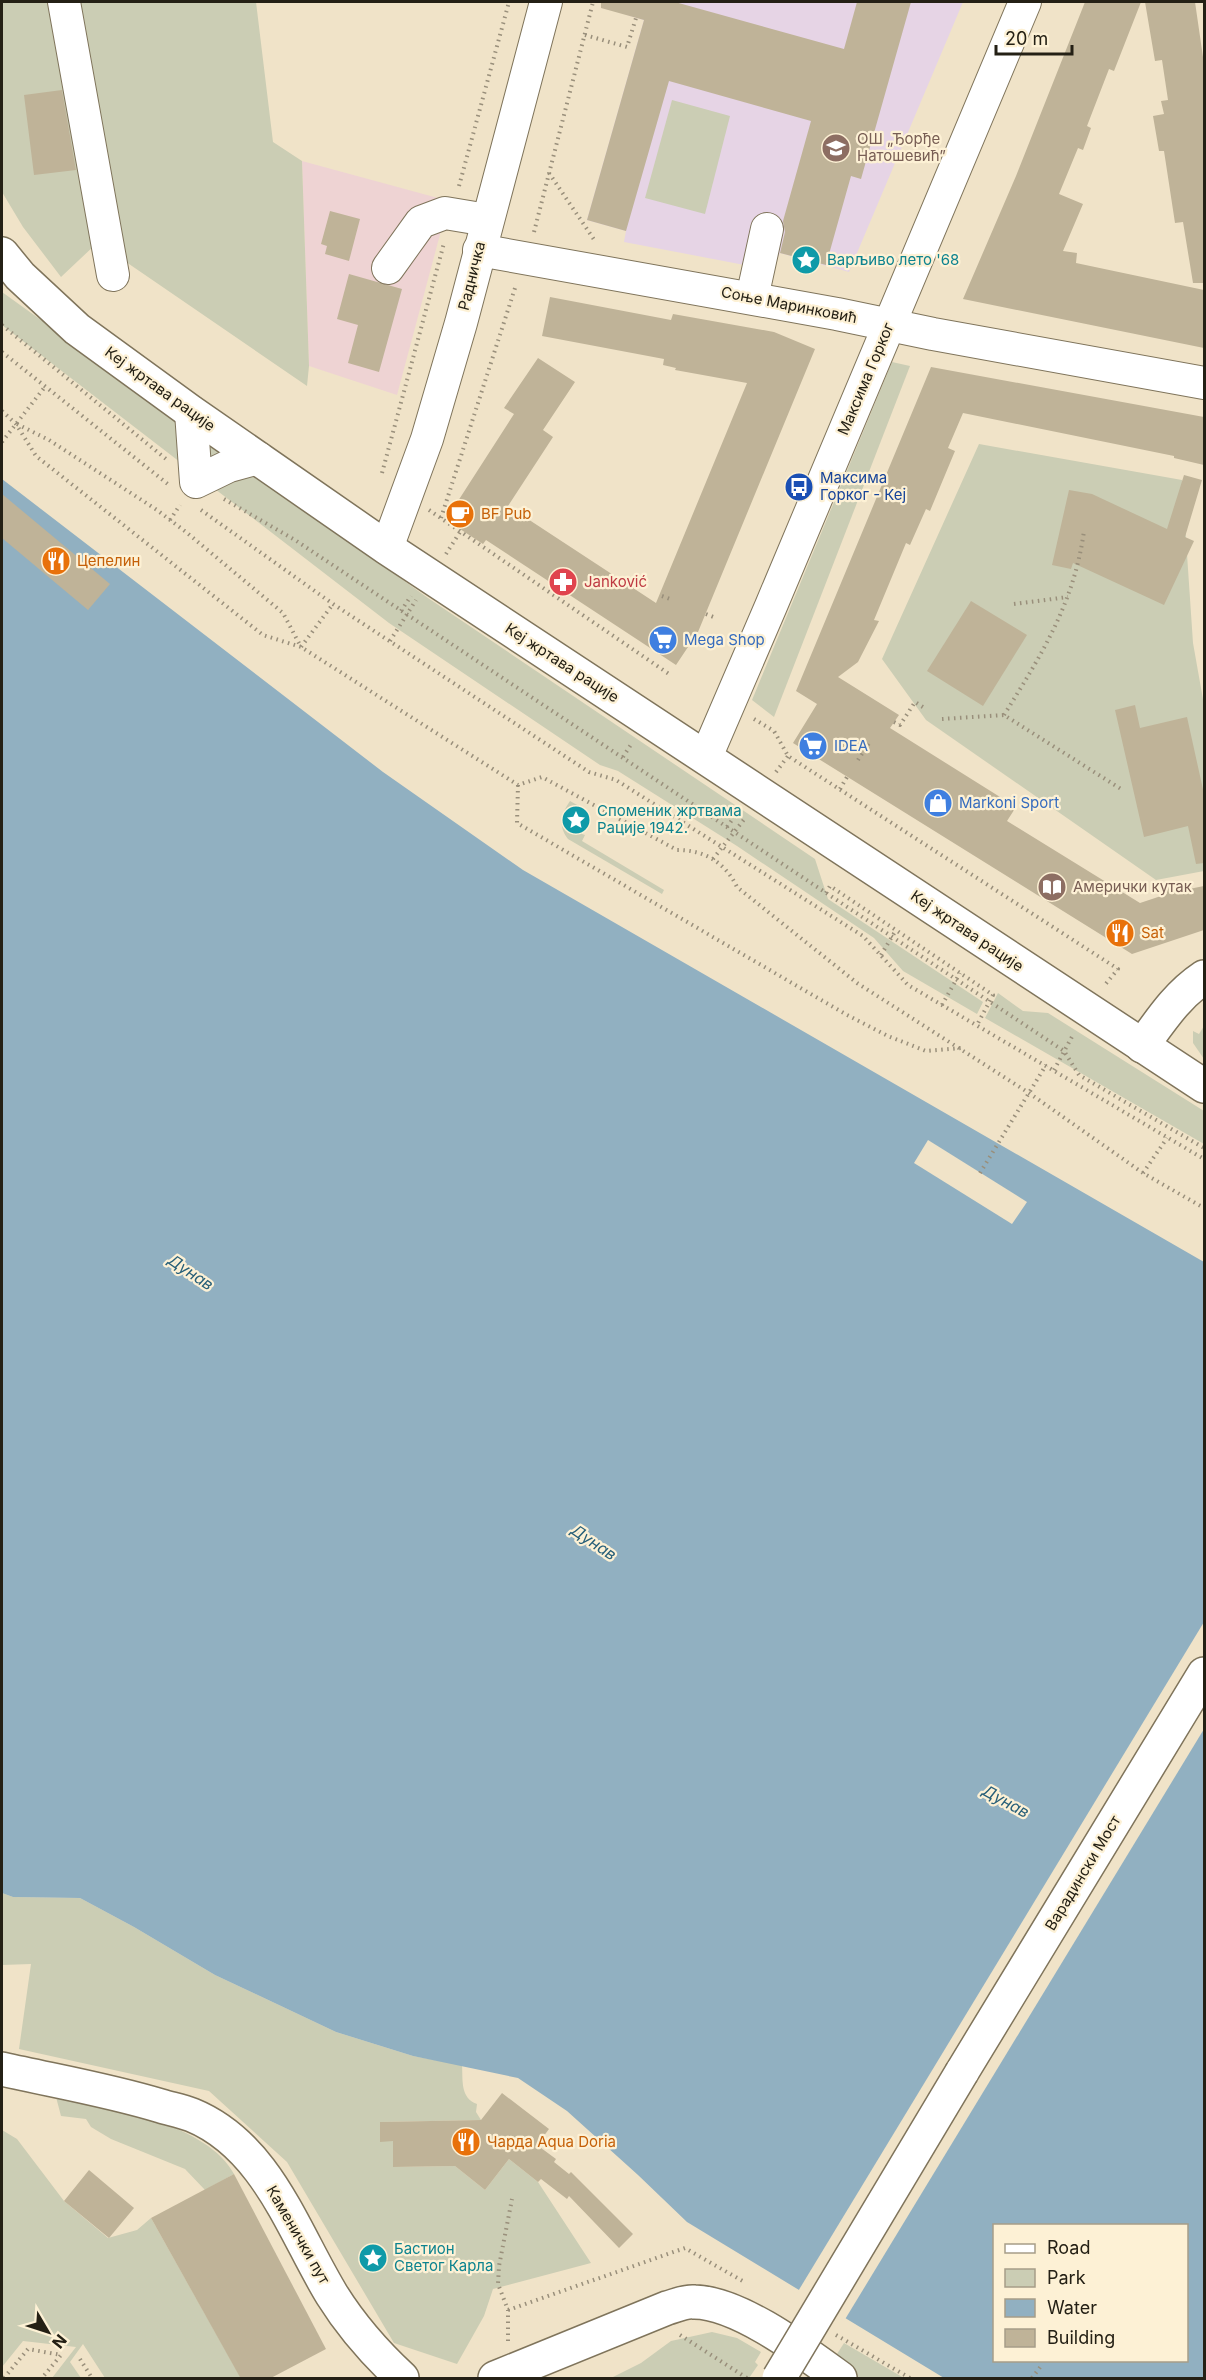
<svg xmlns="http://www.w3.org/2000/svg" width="1206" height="2380" viewBox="0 0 1206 2380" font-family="Inter,sans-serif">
  <rect width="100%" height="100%" fill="#f0e3c8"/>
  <!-- commercial -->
  <path fill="#eed3d3" d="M302,161L449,201L397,395L309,366Z"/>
  <!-- education -->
  <path fill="#e6d4e5" d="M631,2H963L849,272L780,253L771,270L624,242L626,231L587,220L644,20L627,15Z"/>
  <!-- green -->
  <g fill="#cbcdb4">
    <path d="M2,2H256L273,142L302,161L309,366L307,386L113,253L96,244L61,277L23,227L2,192Z"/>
    <path d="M672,100L730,116L705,214L645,198Z"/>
    <path d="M2,292L428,598L815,859L828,899L983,1002L977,1014L903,971L874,938L737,846L618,771L600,765L389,623L2,325Z"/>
    <path d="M892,362L910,366L774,717L752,700Z"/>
    <path d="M979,444L1182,480L1193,643L1204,705V871L1156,880L926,720L882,659Z"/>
    <path d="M570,801L579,806L582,834L585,835L582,841L664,890L662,894L568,839C558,826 561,814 570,801Z"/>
    <path d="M998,993L1023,1011L1048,1013L1204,1111V1144L985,1018Z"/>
    <path d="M1204,1026V1059L1193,1043V1031L1199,1034Z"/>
    <path d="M2,1893L13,1897L80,1898L134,1927L215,1975L336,2032L413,2056L462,2065C463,2080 460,2098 477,2104L476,2112L481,2120L380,2122V2141H393V2167L455,2166L485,2190L509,2159L538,2182L591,2263L493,2289L484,2316L457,2364L394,2343L287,2162L209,2091L19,2049L31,1964L2,1965Z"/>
    <path d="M56,2097C107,2105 209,2125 234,2174L205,2190L185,2169L111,2139L91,2127L86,2119L61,2116Z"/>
    <path d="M2,2130L17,2139L64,2201L108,2238L137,2230L151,2218L241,2378H105L83,2344L70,2362L81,2378H52L76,2347L23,2341L2,2367Z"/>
    <path d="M712,2332L737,2338L761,2352L755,2362L758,2365L749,2378H611L641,2363L671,2341Z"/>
    <path d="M844,2343L904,2378H849L830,2365Z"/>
  </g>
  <!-- water -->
  <path fill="#91b0c1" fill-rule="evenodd" d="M2,479L383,772L523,870L1204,1262V2378H944L687,2222L638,2175L567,2111L518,2078L413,2056L336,2032L215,1975L134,1927L80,1898L13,1897L2,1893ZM994,2226H1186V2360H994Z"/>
  <!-- pier -->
  <g fill="#f0e3c8">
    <path d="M928,1140L1027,1202L1012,1224L914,1163Z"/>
    <path d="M1204,1622V1729L844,2321L797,2293Z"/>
  </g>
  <!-- building -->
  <g fill="#bfb398">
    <path d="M601,2H675L844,49L857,2H911L861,179L851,176L826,265L780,253L785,232L783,221L811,121L669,81L626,231L587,220L644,20L601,8Z"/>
    <path d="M1085,2H1141L1114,71L1109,69L1087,126L1091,128L1083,150L1078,148L1059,194L1083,204L1063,251L1077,253L1076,263L1204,290V348L963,299L1016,176Z"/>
    <path d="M1145,2H1195L1204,64V283H1193L1183,222L1175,223L1164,151H1159L1153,116L1164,114L1161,101L1168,100L1162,60L1155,61Z"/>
    <path d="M62,90L76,170L34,175L24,95Z"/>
    <path d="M330,211L360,219L349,261L325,254L327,246L321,244Z"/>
    <path d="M349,274L402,289L379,372L348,363L358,325L337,319Z"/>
    <path d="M550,297L671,320L673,314L774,332L815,349L698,632L676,665L486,540L483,544L460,529L464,525L449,515L514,414L504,408L538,358L575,382L543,430L553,437L508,506L656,603L747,383L675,370L676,368L663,365L664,359L542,336Z"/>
    <path d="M931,367L1204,417V465L1174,458V456L963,413L948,448L955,451L930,511L926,509L910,545L906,543L874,620L879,621L858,662L838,677L899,715L890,728L1016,807L1007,821L1140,903L1167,894L1166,887L1186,881L1189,889L1204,886V930L1132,954L793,743L817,704L796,691Z"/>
    <path d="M1184,475L1202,480L1185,537L1194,541L1164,605L1073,563L1071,569L1052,565L1069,490L1092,494L1167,529Z"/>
    <path d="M2,494L110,584L88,610L2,538Z"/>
    <path d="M971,601L1027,635L983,706L927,671Z"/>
    <path d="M1135,705L1140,728L1187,717L1204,794V863L1196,864L1188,826L1144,837L1115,710Z"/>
    <path d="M502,2093L549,2129L537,2145L556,2159L554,2162L569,2174L571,2172L633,2234L619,2248L569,2196L567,2199L541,2179L538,2182L509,2159L485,2190L455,2166L393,2167V2141L380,2142V2122L481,2120Z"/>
    <path d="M89,2170L134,2208L109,2238L64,2201Z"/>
    <path d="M234,2174L326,2349L269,2379H241L151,2218Z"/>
  </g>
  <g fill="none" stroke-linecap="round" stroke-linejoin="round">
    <!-- minor casing -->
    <g stroke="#7f745b" stroke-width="34">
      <g id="minor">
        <path d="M64,2L113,275"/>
        <path d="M479,250L837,314L933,334L1204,383"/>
        <path d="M388,268L421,222L445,213L487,220"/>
        <path d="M752,298L767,229"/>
        <path d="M191,412L196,482L229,466L258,458"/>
        <path d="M387,548L427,439L461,323L546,2"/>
        <path d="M706,757L771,606L1025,2"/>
      </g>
    </g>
    <!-- major casing -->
    <g stroke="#7f745b" stroke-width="36">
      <g id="major">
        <path d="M2,254L20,276L77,329L191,412L387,548L1204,1086"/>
        <path d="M1142,1046C1161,1020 1177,995 1204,977"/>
        <path d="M2,2069C55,2081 109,2090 161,2106C171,2109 182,2111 192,2115C267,2146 293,2231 332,2295C352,2327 375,2353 402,2378"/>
        <path d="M962,2072L1204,1674"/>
        <path d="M495,2378L667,2308C675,2306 685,2301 694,2302C738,2302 804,2352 840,2378"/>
      </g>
    </g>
    <!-- path -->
    <g stroke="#998f7b" stroke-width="4" stroke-dasharray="1.5 4.5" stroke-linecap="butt">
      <path d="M585,35L627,47L636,18"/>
      <path d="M549,173L595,241"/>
      <path d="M459,186L509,2"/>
      <path d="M534,232L593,2"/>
      <path d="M2,325L166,459"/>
      <path d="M2,352L169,485"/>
      <path d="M2,411L16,424L36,456L263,635L301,647L518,785L542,777L677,850C704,850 725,862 737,887L857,983L1029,1093L1143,1173L1204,1208"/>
      <path d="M17,424L49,440L157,510L186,532L283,613L301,647L333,604"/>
      <path d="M2,442L44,388"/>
      <path d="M382,473L444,243"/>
      <path d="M224,499L295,540L1064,1051L1079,1075L1204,1148"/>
      <path d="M201,510L333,604L589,772L616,780L863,936L908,985L1204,1159"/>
      <path d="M429,510L669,674"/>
      <path d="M441,518L516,285"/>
      <path d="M170,520L180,505"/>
      <path d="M446,554L460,532"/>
      <path d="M662,596L673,600"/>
      <path d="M1014,604L1068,597"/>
      <path d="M401,611L411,596"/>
      <path d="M706,614L716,618"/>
      <path d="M390,641L416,600"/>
      <path d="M1004,715C1042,654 1074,603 1084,531"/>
      <path d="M754,719L774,731L788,756L1118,969L1104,986"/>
      <path d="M942,719L1004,715L1121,789"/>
      <path d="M894,722L900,725L915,702L926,709"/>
      <path d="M623,757L632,743"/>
      <path d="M858,760L871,740"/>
      <path d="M776,772L788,756"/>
      <path d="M518,785L517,823L847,1015L888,1036L926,1051L961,1048"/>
      <path d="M840,789L847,777"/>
      <path d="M727,827L737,813"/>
      <path d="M713,859L746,817"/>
      <path d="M826,893L830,886L993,995L977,1025"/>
      <path d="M881,955L896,930"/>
      <path d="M942,1005L960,973"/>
      <path d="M1054,1070L1074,1033"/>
      <path d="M980,1173L1046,1065"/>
      <path d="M1143,1173L1167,1138"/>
      <path d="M508,2310L685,2248L746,2283"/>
      <path d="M680,2335L747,2378"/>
      <path d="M836,2335L910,2378"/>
      <path d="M508,2341V2310L498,2284L499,2266L512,2199"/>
      <path d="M80,2359L92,2378"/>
      <path d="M4,2378L28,2349L61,2355L42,2378"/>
      <path d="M1032,2378L1041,2366"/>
    </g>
    <!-- minor -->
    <use href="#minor" stroke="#fff" stroke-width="32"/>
    <!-- major -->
    <use href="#major" stroke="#fff" stroke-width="33"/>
    <!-- major-bridge casing -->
    <g stroke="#7f745b" stroke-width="36" stroke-linecap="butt">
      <path id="major-bridge" d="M779,2378L962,2072"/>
    </g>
    <!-- major-bridge -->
    <use href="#major-bridge" stroke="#fff" stroke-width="33"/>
  </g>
  <!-- icons -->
  <defs>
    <g id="school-disc" transform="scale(1.5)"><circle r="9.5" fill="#8d6e63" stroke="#fdf1d5"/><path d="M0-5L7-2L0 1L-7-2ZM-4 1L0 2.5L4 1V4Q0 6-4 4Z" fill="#fff"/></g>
    <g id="sight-disc" transform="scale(1.5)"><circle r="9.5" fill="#0f9aa8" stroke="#fdf1d5"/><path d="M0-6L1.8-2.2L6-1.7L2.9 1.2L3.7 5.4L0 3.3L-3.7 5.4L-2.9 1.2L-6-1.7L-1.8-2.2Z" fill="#fff"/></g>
    <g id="bus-disc" transform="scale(1.5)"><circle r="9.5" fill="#1a4fb4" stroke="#fdf1d5"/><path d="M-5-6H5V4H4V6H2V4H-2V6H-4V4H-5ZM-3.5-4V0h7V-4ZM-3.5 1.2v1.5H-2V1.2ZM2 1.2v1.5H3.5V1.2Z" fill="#fff"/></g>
    <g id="cafe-disc" transform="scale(1.5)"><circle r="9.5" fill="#e8710a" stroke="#fdf1d5"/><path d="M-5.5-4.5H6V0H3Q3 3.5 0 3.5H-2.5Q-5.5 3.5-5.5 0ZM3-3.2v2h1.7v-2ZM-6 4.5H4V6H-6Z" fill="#fff"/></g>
    <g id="restaurant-disc" transform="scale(1.5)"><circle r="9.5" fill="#e8710a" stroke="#fdf1d5"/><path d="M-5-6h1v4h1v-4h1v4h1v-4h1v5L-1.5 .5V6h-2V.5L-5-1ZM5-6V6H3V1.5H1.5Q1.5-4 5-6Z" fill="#fff"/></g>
    <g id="pharmacy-disc" transform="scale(1.5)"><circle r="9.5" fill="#e0444e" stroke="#fdf1d5"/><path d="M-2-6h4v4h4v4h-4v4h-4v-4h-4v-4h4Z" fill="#fff"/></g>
    <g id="supermarket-disc" transform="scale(1.5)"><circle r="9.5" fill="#3f7fe0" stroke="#fdf1d5"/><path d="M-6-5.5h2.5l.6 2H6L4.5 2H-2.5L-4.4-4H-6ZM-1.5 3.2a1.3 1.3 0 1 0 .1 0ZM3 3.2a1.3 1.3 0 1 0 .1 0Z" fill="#fff"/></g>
    <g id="shop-disc" transform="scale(1.5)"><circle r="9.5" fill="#3f7fe0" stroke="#fdf1d5"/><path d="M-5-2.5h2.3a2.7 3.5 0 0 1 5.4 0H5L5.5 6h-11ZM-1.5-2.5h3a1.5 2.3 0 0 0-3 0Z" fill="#fff"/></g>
    <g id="library-disc" transform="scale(1.5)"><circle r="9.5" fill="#8d6e63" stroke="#fdf1d5"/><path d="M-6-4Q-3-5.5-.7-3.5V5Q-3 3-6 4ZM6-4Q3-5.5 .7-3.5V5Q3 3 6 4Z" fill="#fff"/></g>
  </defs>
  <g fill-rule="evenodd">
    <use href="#school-disc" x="836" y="148"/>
    <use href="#sight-disc" x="806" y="260"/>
    <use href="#bus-disc" x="799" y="487"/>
    <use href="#cafe-disc" x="460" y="514"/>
    <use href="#restaurant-disc" x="56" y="561"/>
    <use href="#pharmacy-disc" x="563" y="582"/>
    <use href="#supermarket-disc" x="663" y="640"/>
    <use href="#supermarket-disc" x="813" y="746"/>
    <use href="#shop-disc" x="938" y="803"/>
    <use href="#sight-disc" x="576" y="820"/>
    <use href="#library-disc" x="1052" y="887"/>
    <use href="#restaurant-disc" x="1120" y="933"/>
    <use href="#restaurant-disc" x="466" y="2142"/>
    <use href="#sight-disc" x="373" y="2258"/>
  </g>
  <g text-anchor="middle" stroke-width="4.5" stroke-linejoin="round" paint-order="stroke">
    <!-- education labels -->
    <g font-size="15" fill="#785e54" stroke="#fdf1d5" text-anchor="start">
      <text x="857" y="144">ОШ „Ђорђе<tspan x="857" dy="17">Натошевић”</tspan></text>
      <text x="1073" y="892">Амерички кутак</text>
    </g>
    <!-- culture labels -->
    <g font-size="15" fill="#0d838f" stroke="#fdf1d5" text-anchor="start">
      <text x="827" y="265">Варљиво лето '68</text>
      <text x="597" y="816">Споменик жртвама<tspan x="597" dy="17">Рације 1942.</tspan></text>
      <text x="394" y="2254">Бастион<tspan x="394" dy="17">Светог Карла</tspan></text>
    </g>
    <!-- street labels -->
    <g font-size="15" fill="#242015" stroke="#fdf1d5">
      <text transform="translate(472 276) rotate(-76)" y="5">Радничка</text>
      <text transform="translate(789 305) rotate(11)" y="5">Соње Маринковић</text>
      <text transform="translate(866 379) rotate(-67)" y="5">Максима Горког</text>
      <text transform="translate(160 389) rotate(36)" y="5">Кеј жртава рације</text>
      <text transform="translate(562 663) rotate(33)" y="5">Кеј жртава рације</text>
      <text transform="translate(967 931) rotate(34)" y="5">Кеј жртава рације</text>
      <text transform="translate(1083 1873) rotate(-59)" y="5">Варадински Мост</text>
      <text transform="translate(298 2235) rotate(60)" y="5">Каменички пут</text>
    </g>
    <!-- transit labels -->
    <g font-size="15" fill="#164399" stroke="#fdf1d5" text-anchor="start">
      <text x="820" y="483">Максима<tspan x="820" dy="17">Горког - Кеј</tspan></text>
    </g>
    <!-- food labels -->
    <g font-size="15" fill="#c56008" stroke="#fdf1d5" text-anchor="start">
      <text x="481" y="519">BF Pub</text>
      <text x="77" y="566">Цепелин</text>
      <text x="1141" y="938">Sat</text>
      <text x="487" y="2147">Чарда Aqua Doria</text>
    </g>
    <!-- health labels -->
    <g font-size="15" fill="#be3a42" stroke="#fdf1d5" text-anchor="start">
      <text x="584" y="587">Janković</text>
    </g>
    <!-- shop labels -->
    <g font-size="15" fill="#366cbe" stroke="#fdf1d5" text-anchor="start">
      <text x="684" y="645">Mega Shop</text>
      <text x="834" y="751">IDEA</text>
      <text x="959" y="808">Markoni Sport</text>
    </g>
    <!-- water labels -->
    <g font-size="16" font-style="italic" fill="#275f79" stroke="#fdf1d5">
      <text transform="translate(191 1272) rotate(34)" y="6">Дунав</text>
      <text transform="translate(594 1542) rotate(34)" y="6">Дунав</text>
      <text transform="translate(1006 1801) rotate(29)" y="6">Дунав</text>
    </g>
  </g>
  <!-- border -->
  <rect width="1206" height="2380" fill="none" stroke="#242015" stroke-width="6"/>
  <!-- legend -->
  <rect x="993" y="2224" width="195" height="138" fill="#fdf1d5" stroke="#a69d88" stroke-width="1.5"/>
  <rect x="1005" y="2244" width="30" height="9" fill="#ffffff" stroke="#a69d88" stroke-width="1.5"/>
  <text x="1047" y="2254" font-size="18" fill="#242015">Road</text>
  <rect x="1005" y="2269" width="30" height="18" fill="#cbcdb4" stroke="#a69d88" stroke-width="1.5"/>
  <text x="1047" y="2284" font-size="18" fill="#242015">Park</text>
  <rect x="1005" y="2299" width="30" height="18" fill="#91b0c1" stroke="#a69d88" stroke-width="1.5"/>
  <text x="1047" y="2314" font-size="18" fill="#242015">Water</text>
  <rect x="1005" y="2329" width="30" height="18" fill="#bfb398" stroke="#a69d88" stroke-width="1.5"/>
  <text x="1047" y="2344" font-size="18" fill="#242015">Building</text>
  <!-- north arrow -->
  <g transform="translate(48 2332) rotate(129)" stroke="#fdf1d5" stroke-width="4.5" paint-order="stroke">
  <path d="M0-4.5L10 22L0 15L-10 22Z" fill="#242015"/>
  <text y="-9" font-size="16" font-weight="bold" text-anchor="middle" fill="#242015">N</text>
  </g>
  <!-- scale -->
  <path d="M996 45v9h76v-9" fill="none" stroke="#242015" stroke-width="3"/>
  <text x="1005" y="45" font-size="18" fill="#242015" stroke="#fdf1d5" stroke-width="4.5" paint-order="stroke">20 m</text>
</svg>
